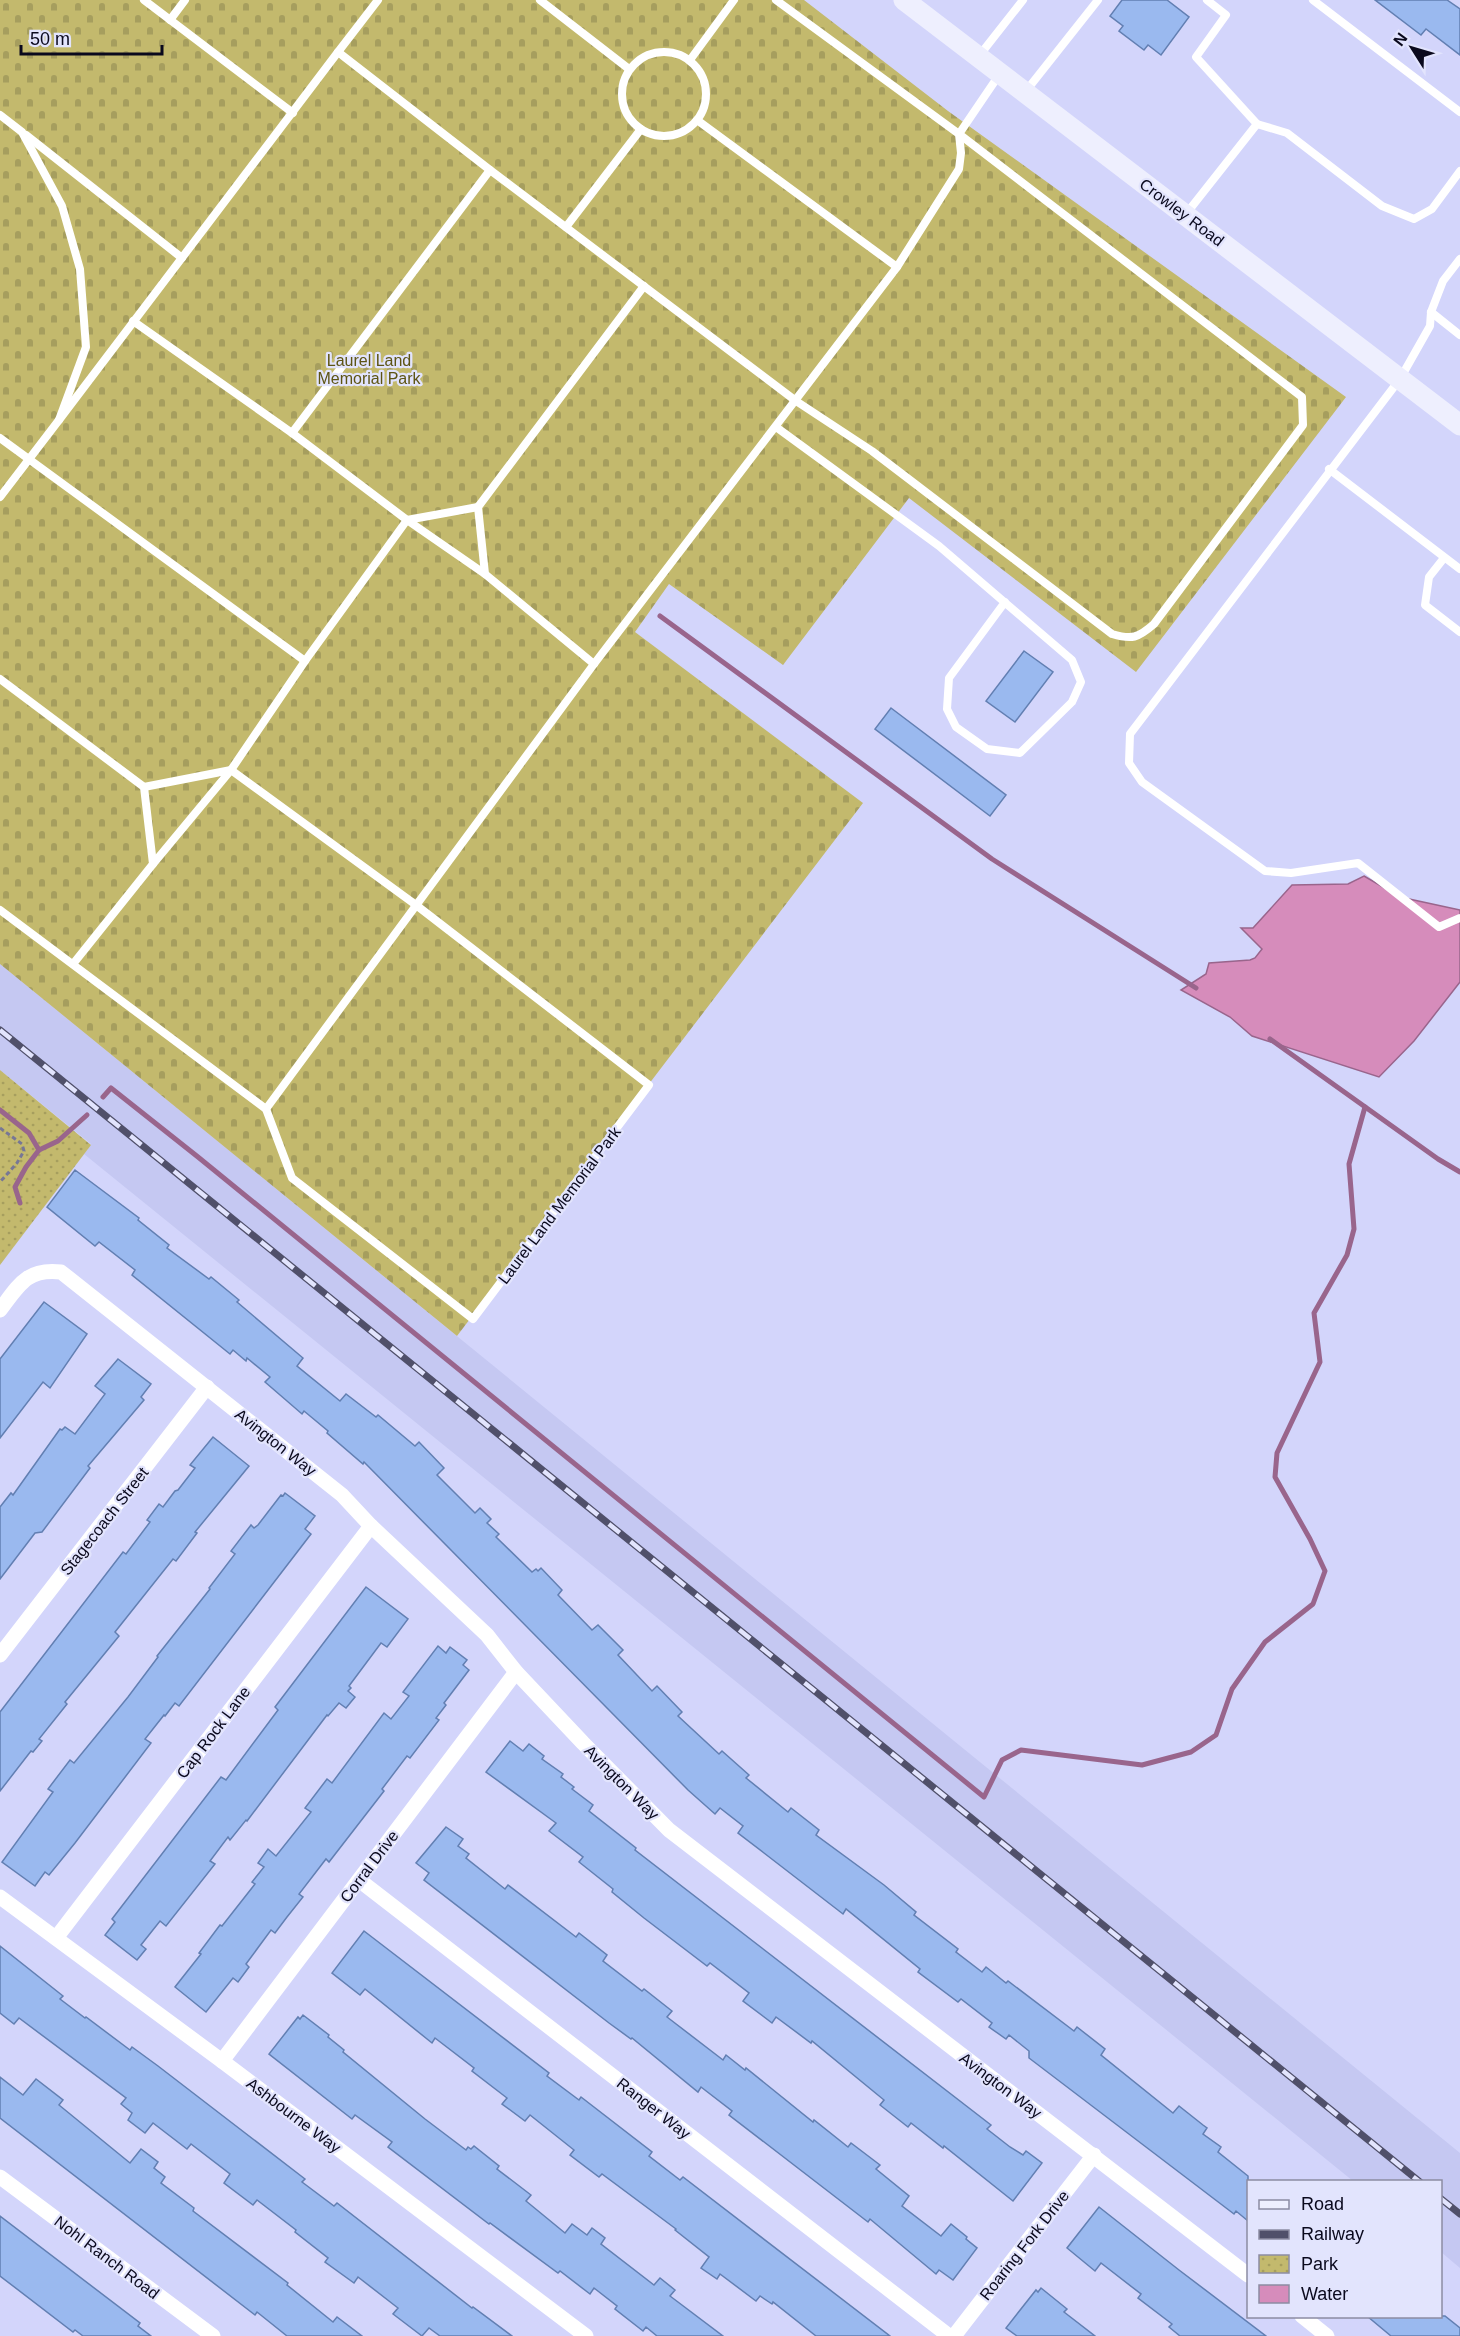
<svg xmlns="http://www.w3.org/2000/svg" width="1460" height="2336" viewBox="0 0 1460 2336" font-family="Arial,sans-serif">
  <defs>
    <pattern id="cemetery-stones" width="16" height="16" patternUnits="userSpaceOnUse" patternTransform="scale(1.5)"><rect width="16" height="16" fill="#c3b96d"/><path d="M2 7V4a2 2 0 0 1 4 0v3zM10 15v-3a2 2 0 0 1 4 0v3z" fill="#a69e5e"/></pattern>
    <pattern id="park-dots" width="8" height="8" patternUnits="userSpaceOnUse" patternTransform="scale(1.5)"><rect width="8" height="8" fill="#c3b96d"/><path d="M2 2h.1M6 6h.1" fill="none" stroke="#a69e5e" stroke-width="1.8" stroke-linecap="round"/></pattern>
  </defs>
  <rect width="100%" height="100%" fill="#d3d5fb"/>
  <!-- built -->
  <path fill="#c5c8f2" d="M0,964L1460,2153V2268L1441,2252L1440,2182L1353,2181L84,1154L91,1144L0,1070Z"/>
  <!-- cemetery -->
  <path fill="url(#cemetery-stones)" d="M0,0H804L948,111L1346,397L1136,672L909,498L783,665L669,584L635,632L863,803L457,1336L0,964Z"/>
  <!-- park -->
  <path fill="url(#park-dots)" d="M0,1070L91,1145L0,1265Z"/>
  <!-- water -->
  <path fill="#d68cbb" stroke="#99658c" stroke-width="1.5" d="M1364,876L1400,897L1460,910V982L1414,1041L1379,1077L1252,1036L1230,1017L1181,990L1206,974L1209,963L1250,960L1255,958L1262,949L1241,928H1253L1292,885L1348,884Z"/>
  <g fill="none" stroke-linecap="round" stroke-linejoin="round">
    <!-- stream -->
    <g stroke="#99658c" stroke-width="5">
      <path d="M660,616L992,859L1196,988"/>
      <path d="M1270,1039L1438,1159L1460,1172"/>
      <path d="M103,1097L111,1088L198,1157L984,1797L1002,1760L1021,1750L1142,1765L1191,1752L1216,1735L1232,1689L1265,1642L1313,1604L1325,1571L1310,1539L1275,1477L1277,1453L1320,1362L1314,1313L1347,1255L1354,1229L1349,1164L1365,1107"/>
      <path d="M0,1110L29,1133L39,1150"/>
      <path d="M20,1203L15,1187L26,1167L39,1150L58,1141L87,1115"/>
    </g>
  </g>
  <!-- building -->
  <g fill="#9ab9ef" stroke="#627fb2" stroke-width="1.5">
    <path d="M1122,0H1167L1189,17L1161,55L1148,45L1144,50L1119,31L1123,26L1110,16Z"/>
    <path d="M1375,0H1447L1460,9V55L1426,29L1421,35Z"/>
    <path d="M1024,651L1053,672L1015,722L986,701Z"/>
    <path d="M891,708L1006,795L990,816L875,729Z"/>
    <path d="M75,1170L139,1218L138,1220L169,1245L167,1248L209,1279L211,1277L239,1300L237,1302L303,1358L297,1366L340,1401L346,1394L376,1417L378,1415L415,1446L419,1442L444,1468L437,1475L475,1513L480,1508L491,1519L487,1523L499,1534L496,1537L532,1572L536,1569L538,1571L541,1568L562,1590L558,1595L592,1630L598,1625L623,1650L618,1655L652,1691L657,1686L682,1712L678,1716L719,1754L722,1751L749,1775L746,1778L788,1812L791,1808L819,1830L816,1835L884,1885L916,1912L914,1915L958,1949L956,1952L982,1972L986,1967L1006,1983L1008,1981L1074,2031L1077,2027L1105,2049L1101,2055L1173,2113L1179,2106L1203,2125L1207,2128L1203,2134L1221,2147L1218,2152L1248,2176V2221L1236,2211L1234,2214L1029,2058V2051L1009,2035L1006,2039L989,2027L992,2023L961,1999L958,2002L918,1972L920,1969L846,1909L843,1914L764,1853L738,1833L743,1826L720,1808L715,1814L688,1790L364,1462L363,1464L327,1433L328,1431L304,1411L302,1414L265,1382L270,1377L247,1358L246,1361L233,1350L230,1354L132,1275L135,1270L99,1242L95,1246L47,1207Z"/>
    <path d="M44,1302L87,1334L50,1388L43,1382L0,1438V1359Z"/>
    <path d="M118,1359L151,1384L141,1397L144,1400L88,1466L90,1468L42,1532L35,1533L0,1579V1507L11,1493L13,1495L60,1429L62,1430L65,1427L75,1434L105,1394L95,1386Z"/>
    <path d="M213,1437L249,1466L195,1532L197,1533L176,1561L173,1559L115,1632L119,1636L65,1702L67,1704L39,1739L42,1741L33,1752L31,1751L0,1791V1712L123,1552L126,1554L150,1522L147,1520L159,1504L163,1507L175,1491L178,1490L195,1468L190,1465Z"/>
    <path d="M285,1493L315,1516L305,1529L311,1534L179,1706L175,1703L165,1716L164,1715L145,1739L151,1743L75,1843L49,1875L45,1872L35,1886L2,1862L53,1792L48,1789L70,1760L74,1763L128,1697L158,1657L157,1656L210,1589L209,1588L235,1554L231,1551L251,1525L254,1528L258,1525L281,1495L283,1496Z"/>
    <path d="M366,1587L408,1619L387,1647L381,1643L349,1686L351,1688L348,1691L355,1697L346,1708L339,1703L328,1716L327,1715L247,1821L246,1820L230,1840L228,1837L210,1861L215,1864L166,1926L160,1921L141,1945L146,1949L137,1960L105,1935L115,1922L112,1919L221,1777L226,1780L278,1710L275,1707Z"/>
    <path d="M438,1646L446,1653L450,1647L467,1660L463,1665L469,1670L444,1703L446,1705L436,1718L439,1720L410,1758L407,1756L382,1789L384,1791L329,1862L326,1859L299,1894L303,1897L287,1917L275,1933L271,1930L246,1964L249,1967L238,1982L233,1978L206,2012L175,1987L201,1954L199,1953L220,1925L222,1926L255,1884L252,1882L264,1867L258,1863L268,1849L276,1856L311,1812L305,1808L327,1779L332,1783L384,1713L391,1719L409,1696L403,1692Z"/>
    <path d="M510,1741L523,1751L529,1744L544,1756L542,1759L563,1774L561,1777L574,1787L572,1789L593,1805L589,1811L636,1848L635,1850L991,2125L987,2129L1010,2147L1023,2155L1026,2151L1042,2163L1013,2201L944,2146L943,2148L911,2123L908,2127L880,2105L884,2100L812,2041L811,2043L776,2017L772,2023L743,2001L749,1993L710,1963L707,1966L644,1918L612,1892L613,1889L579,1862L583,1857L549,1831L556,1823L486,1772Z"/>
    <path d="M446,1827L463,1839L458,1846L469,1854L466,1858L505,1889L508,1885L576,1937L579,1933L607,1955L603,1961L642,1991L644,1989L672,2011L667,2017L723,2060L726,2055L745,2070L746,2068L813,2122L814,2120L848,2147L851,2143L880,2165L876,2169L909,2196L902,2206L941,2236L951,2224L967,2237L966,2239L977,2248L953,2280L939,2270L936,2274L870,2219L868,2222L729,2115L732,2111L701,2087L698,2092L632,2038L631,2039L609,2023L424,1880L429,1873L416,1863Z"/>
    <path d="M364,1931L549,2073L547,2076L579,2100L581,2097L652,2152L649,2156L680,2180L683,2177L890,2336H816L773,2302L772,2304L760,2296L756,2301L720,2274L717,2279L701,2268L709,2257L675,2230L676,2229L602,2174L599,2177L570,2155L574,2150L530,2115L525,2121L502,2104L507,2098L472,2071L474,2068L435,2038L432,2043L365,1989L360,1995L332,1973Z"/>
    <path d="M0,1946L63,1996L60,1999L85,2018L86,2017L130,2050L132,2047L158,2066L305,2179L302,2182L334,2206L337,2203L472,2308L473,2307L512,2336H440L429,2328L422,2336L393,2314L398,2308L358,2277L354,2283L325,2262L328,2258L295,2232L296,2230L257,2200L253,2205L224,2183L230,2174L191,2144L187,2149L153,2123L145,2133L128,2120L132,2113L121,2104L126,2098L19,2018L14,2024L0,2013Z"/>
    <path d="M303,2015L329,2035L328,2037L344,2050L343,2052L425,2119L466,2150L468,2147L471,2149L474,2146L499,2166L497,2169L531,2195L526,2201L565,2233L572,2224L587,2235L592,2228L605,2238L601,2244L654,2285L660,2278L675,2290L670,2296L723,2336H657L646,2327L643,2331L615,2309L617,2306L594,2288L590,2294L560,2271L558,2273L490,2223L489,2224L388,2147L392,2142L355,2115L352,2119L269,2054L298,2017L300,2019Z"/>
    <path d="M0,2077L23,2095L36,2079L63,2100L59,2105L130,2163L141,2149L158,2162L154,2168L165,2177L161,2183L194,2208L193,2211L288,2283L287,2285L333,2322L337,2317L362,2336H287L257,2312L255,2315L0,2118Z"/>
    <path d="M1099,2207L1179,2270L1266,2336H1180L1169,2327L1172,2324L1138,2298L1141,2294L1101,2263L1095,2271L1067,2248Z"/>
    <path d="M0,2216L140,2323L138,2326L151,2336H83L75,2330L73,2332L0,2276Z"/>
    <path d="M1041,2288L1067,2309L1064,2312L1095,2336H1017L1006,2328L1036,2290L1038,2292Z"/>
    <path d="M1367,2316H1445L1460,2328V2336H1391Z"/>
  </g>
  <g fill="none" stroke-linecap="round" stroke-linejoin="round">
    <!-- path -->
    <path stroke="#777795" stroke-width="3" stroke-dasharray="4.5 3" stroke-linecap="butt" d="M0,1128L22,1144L24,1151L17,1163L0,1182"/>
    <!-- lane -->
    <g stroke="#fff" stroke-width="8">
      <path d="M144,0L293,113"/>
      <path d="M540,0L629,69"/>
      <path d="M1207,0L1226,15L1196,57L1257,124"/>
      <path d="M1313,0L1460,112"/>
      <path d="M170,20L185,0"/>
      <path d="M338,52L378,0"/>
      <circle cx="664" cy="94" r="42"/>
      <path d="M979,56L1023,0"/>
      <path d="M690,60L734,0"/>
      <path d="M1026,91L1098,0"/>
      <path d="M0,115L22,132L62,206L80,269L86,347L59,420L0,497"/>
      <path d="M697,120L897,267"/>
      <path d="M26,135L182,258"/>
      <path d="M1186,214L1257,124L1287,133L1382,206L1414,219L1432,209L1460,171"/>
      <path d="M566,227L641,129"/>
      <path d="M1460,259L1443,281L1431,312L1430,326L1400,379L1130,734L1129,763L1142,782L1265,871L1291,873L1358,863L1439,927L1460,918"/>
      <path d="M1431,312L1460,335"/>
      <path d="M133,321L292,433L407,520L485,574"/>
      <path d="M59,420L338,52L490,170L796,401L872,451L1112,634C1132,640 1138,638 1154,624L1303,425L1302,397L959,134L999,75"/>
      <path d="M776,427L939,546L1072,660L1081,682L1072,702L1020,753L987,749L956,727L947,709L949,678L1005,602"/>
      <path d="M292,433L490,170"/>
      <path d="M0,438L305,661"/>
      <path d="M1329,469L1460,569"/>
      <path d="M1444,558L1429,577L1425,605L1460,632"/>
      <path d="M594,664L485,574L478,507L644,286"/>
      <path d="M0,679L144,787L153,864L73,964"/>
      <path d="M153,864L231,770L305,661L407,520L478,507"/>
      <path d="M0,910L266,1109L292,1178L473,1319L649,1085L416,905L231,770L144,787"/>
      <path d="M266,1109L594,664L897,267L959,169L961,153L959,134L776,0"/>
    </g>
    <!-- street -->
    <g stroke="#fff" stroke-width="15">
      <path d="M0,1310C19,1285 27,1268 61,1272L342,1495L371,1526L487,1635L516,1672L583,1743L669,1830L1248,2275"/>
      <path d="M0,1655L207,1387"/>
      <path d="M359,1880L949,2336"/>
      <path d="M0,1897L222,2061L586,2336"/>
      <path d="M56,1938L371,1526"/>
      <path d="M222,2061L516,1672"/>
      <path d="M0,2177L213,2336"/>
      <path d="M1302,2316L1327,2336"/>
      <path d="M954,2336L1094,2155"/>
    </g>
    <!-- secondary -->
    <path stroke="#eeeffe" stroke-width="21" d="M904,0L1460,425"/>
    <!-- rail casing -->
    <g stroke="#50506a" stroke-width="7">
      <g id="rail">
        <path d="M0,1030L1420,2182"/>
        <path d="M1440,2198L1460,2214"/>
      </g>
    </g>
    <!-- rail -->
    <use href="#rail" stroke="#e2e4fd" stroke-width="4.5" stroke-dasharray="14" stroke-linecap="butt"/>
  </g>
  <g text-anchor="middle" stroke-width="4.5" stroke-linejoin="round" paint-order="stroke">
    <!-- street labels -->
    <g font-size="16" fill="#0a091d" stroke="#e2e4fd">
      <text transform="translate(1182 212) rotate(37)" y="6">Crowley Road</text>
      <text transform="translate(559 1205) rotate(-53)" y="6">Laurel Land Memorial Park</text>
      <text transform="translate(276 1442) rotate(38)" y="6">Avington Way</text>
      <text transform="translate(104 1521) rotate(-52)" y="6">Stagecoach Street</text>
      <text transform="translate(213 1732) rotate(-53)" y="6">Cap Rock Lane</text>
      <text transform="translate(622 1782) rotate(45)" y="6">Avington Way</text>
      <text transform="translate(369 1866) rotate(-53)" y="6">Corral Drive</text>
      <text transform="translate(1001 2085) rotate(37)" y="6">Avington Way</text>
      <text transform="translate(654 2108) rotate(38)" y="6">Ranger Way</text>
      <text transform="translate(294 2115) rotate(37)" y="6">Ashbourne Way</text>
      <text transform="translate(1024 2245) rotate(-52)" y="6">Roaring Fork Drive</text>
      <text transform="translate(107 2257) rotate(37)" y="6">Nohl Ranch Road</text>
    </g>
    <!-- park labels -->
    <g font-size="16" fill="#5d5414" stroke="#e2e4fd">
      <text x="369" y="366">Laurel Land<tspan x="369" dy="18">Memorial Park</tspan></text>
    </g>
  </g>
  <!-- legend -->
  <rect x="1247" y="2180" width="195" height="138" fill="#e2e4fd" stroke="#8c8ca3" stroke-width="1.5"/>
  <rect x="1259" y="2200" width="30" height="9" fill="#eeeffe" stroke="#8c8ca3" stroke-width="1.5"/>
  <text x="1301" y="2210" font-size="18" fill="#0a091d">Road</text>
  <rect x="1259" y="2230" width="30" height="9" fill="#50506a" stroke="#8c8ca3" stroke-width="1.5"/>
  <text x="1301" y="2240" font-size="18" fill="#0a091d">Railway</text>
  <rect x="1259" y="2255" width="30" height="18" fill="url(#park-dots)" stroke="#8c8ca3" stroke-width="1.5"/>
  <text x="1301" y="2270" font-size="18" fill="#0a091d">Park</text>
  <rect x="1259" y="2285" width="30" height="18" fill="#d68cbb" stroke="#8c8ca3" stroke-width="1.5"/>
  <text x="1301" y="2300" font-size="18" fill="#0a091d">Water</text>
  <!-- north arrow -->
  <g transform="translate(1412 48) rotate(307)" stroke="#e2e4fd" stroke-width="4.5" paint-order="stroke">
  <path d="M0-4.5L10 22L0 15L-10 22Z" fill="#0a091d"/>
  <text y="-9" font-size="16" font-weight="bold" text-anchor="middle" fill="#0a091d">N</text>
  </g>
  <!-- scale -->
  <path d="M21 45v9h141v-9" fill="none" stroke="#0a091d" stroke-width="3"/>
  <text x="30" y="45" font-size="18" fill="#0a091d" stroke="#e2e4fd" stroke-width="4.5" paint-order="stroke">50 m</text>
</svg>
